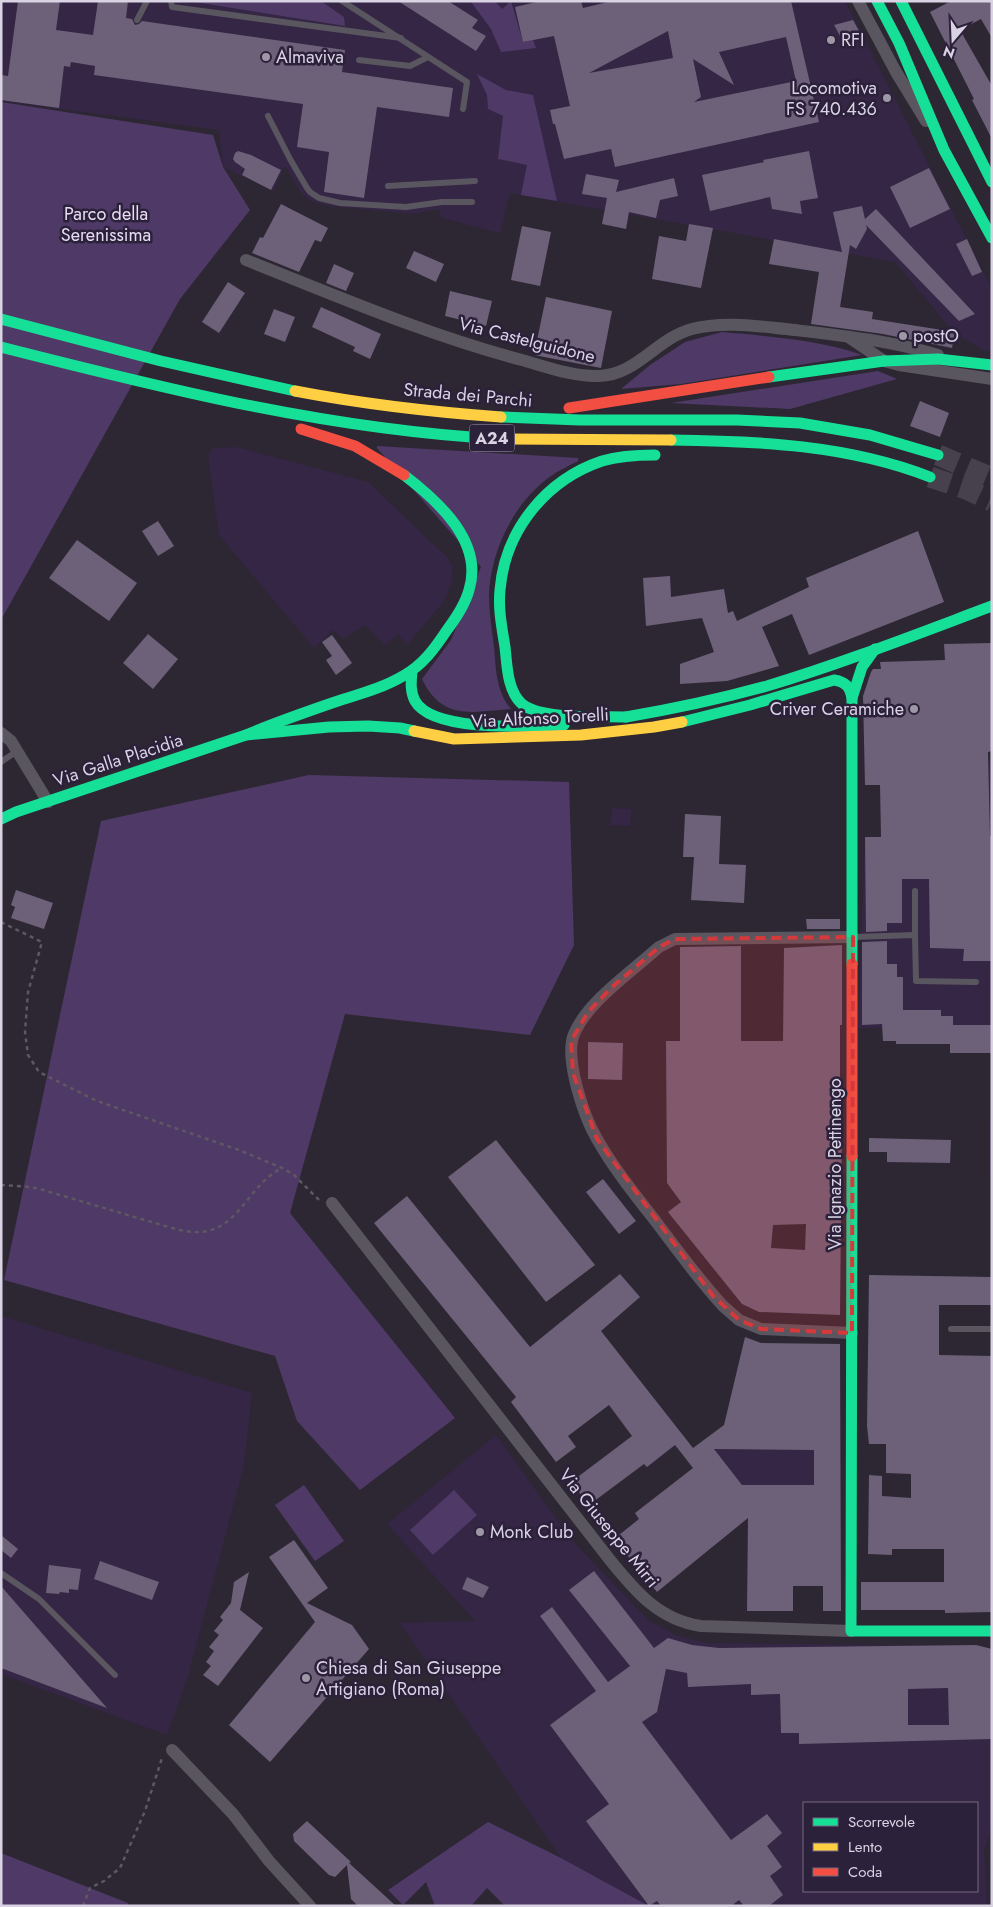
<svg xmlns="http://www.w3.org/2000/svg" width="993" height="1907" viewBox="0 0 993 1907" font-family="Jost,sans-serif">
  <rect width="100%" height="100%" fill="#2d2734"/>
  <!-- built -->
  <g fill="#342644" fill-rule="evenodd">
    <path d="M1,1H845L992,289V346L988,352L962,338L951,329L895,262L510,193L500,233L441,218L439,209L413,214L329,206L313,202L302,194L285,166L273,191L223,167L219,130L1,101Z"/>
    <path d="M236,447L368,482L448,558L453,567L451,584L445,600L407,645L398,635L385,645L365,625L343,639L333,630L314,648L219,535L208,456L212,448Z"/>
    <path d="M988,761H992V1027L858,1028L865,837L990,835Z"/>
    <path d="M612,808L631,809L630,826L610,825Z"/>
    <rect x="990" y="1118" width="2" height="58"/>
    <path d="M1,1316L252,1393L244,1465L188,1676L167,1735L1,1674Z"/>
    <path d="M724,1425L840,1426L841,1516L793,1518L702,1460Z"/>
    <path d="M496,1435L571,1539L649,1621L676,1635L706,1643L971,1646L992,1739V1815L990,1833L984,1850L987,1906H649L561,1858L400,1623L475,1621L387,1524ZM804,1803H977V1891H804Z"/>
  </g>
  <!-- green -->
  <g fill="#4f3966">
    <path d="M188,1H321L344,17L345,26Z"/>
    <path d="M472,1H495L502,9L511,1L523,42L533,40L536,48L501,52L491,29L471,2Z"/>
    <path d="M477,74L506,90L533,95L557,201L521,195L527,165L498,159L503,116L488,109L487,95Z"/>
    <path d="M1,102L213,135L223,167L250,210L180,299L1,620Z"/>
    <path d="M722,332C766,336 822,340 862,355L681,384L621,389L650,365L685,342Z"/>
    <path d="M878,371L897,379L790,409L671,403Z"/>
    <path d="M377,446L578,458V461C569,466 559,470 551,476C514,502 491,550 489,594C489,612 492,630 494,647C496,669 496,691 511,709C472,712 442,721 422,679L451,640L481,567L377,448Z"/>
    <path d="M309,775L569,782L574,945L530,1035L345,1014L290,1213L455,1418L360,1490L297,1421L275,1356L4,1280L101,821Z"/>
    <path d="M304,1485L344,1541L315,1561L275,1505Z"/>
    <path d="M454,1490L477,1515L433,1555L410,1530Z"/>
    <path d="M488,1822L561,1858L649,1906H505L487,1888L471,1906H435L426,1882L403,1905L388,1890Z"/>
    <path d="M1,1853L128,1903L127,1906H1Z"/>
  </g>
  <!-- building -->
  <g fill="#6c6178" fill-rule="evenodd">
    <path d="M18,1H60L56,30L93,35L98,1H128L126,18L132,19L135,25L139,24L142,21L345,50L342,72L453,88L449,117L377,107L364,198L324,192L329,152L297,147L303,104L94,75L95,66L71,62L70,67L64,66L59,108L1,100V75L8,76Z"/>
    <path d="M398,1H448L478,20L472,28L486,36L476,51Z"/>
    <path d="M541,1H581L583,8L612,1H791L819,122L615,167L611,149L564,159L555,124H553L550,110L570,106L554,36L523,42L515,7ZM668,31L673,58L589,73ZM786,37L796,81L694,102L701,97L693,59L734,85L719,52Z"/>
    <path d="M951,1H992V38L981,19L960,30L992,86V139L972,100L974,99L930,12Z"/>
    <path d="M853,20L863,38L844,43L834,25Z"/>
    <path d="M238,151L251,155L281,170L271,190L242,175L245,169L235,162L233,159L235,153Z"/>
    <path d="M809,151L818,198L800,201L802,214L772,209L770,197L710,211L702,175L764,162L763,160Z"/>
    <path d="M929,168L950,209L910,228L890,187Z"/>
    <path d="M586,174L619,180L616,192L674,178L678,196L660,200L656,218L629,212L626,229L602,224L607,198L582,194Z"/>
    <path d="M281,204L328,228L321,242L315,240L299,272L252,253L260,237L263,238Z"/>
    <path d="M862,206L865,219L876,209L975,314L959,321L866,225L867,229L856,249L850,245L840,307L873,312L872,319L955,332L952,348L883,334L811,324L819,272L769,264L774,239L842,252L833,212Z"/>
    <path d="M689,224L713,228L701,288L652,279L659,236L686,241Z"/>
    <path d="M522,226L551,232L540,286L511,280Z"/>
    <path d="M967,239L982,272L972,276L956,244Z"/>
    <path d="M414,251L444,264L436,282L406,268Z"/>
    <path d="M334,264L354,273L346,291L326,283Z"/>
    <path d="M228,282L245,293L219,333L202,322Z"/>
    <path d="M450,291L492,301L486,326L445,316Z"/>
    <path d="M546,297L612,311L601,368L534,355Z"/>
    <path d="M321,307L381,334L370,359L353,351L355,347L312,327Z"/>
    <path d="M274,309L295,317L285,342L264,334Z"/>
    <path d="M920,401L949,413L940,437L910,426Z"/>
    <path d="M158,521L174,546L158,556L142,531Z"/>
    <path d="M918,531L944,602L809,655L792,614L762,627L779,666L762,671L727,681L680,684V664L714,652L702,618L646,626L643,578L670,576L671,597L724,589L728,613L733,611L737,621L809,587L806,578Z"/>
    <path d="M77,540L137,583L109,621L49,578Z"/>
    <path d="M148,634L178,659L153,689L123,663Z"/>
    <path d="M332,635L352,663L336,675L326,660L332,656L322,642Z"/>
    <path d="M992,643V751L988,752L990,836H992V961H963L964,949L930,948L929,879H902V923H887V931L866,932L865,837H881L880,785H865L863,696L871,672L873,669H881L880,662L945,660L944,644Z"/>
    <path d="M685,814L721,816L719,864L746,865L744,903L691,900L694,857H683Z"/>
    <path d="M16,890L53,903L44,929L11,918L15,907L11,905Z"/>
    <path d="M806,919H840V929H807Z"/>
    <path d="M887,941V964H897V977H903V1010H941V1016H953V1025H992V1053H950V1044H896V1041H883L882,1024L862,1025V942Z"/>
    <path d="M842,945V1025H840V1119H842L840,1315L759,1312L742,1304L668,1212L681,1202L667,1183L666,1041H680V947L741,946V1041H783L784,948ZM806,1224L805,1250L771,1248L773,1225Z"/>
    <path d="M588,1042L623,1043L622,1080L588,1079Z"/>
    <path d="M869,1138L951,1140L950,1163L887,1162V1152H869Z"/>
    <path d="M496,1140L595,1265L546,1302L448,1177Z"/>
    <path d="M603,1179L636,1221L619,1234L586,1192Z"/>
    <path d="M407,1196L530,1347L620,1274L640,1297L601,1331L693,1448L724,1425L745,1337L761,1343L840,1344L841,1611H823V1586H793V1611H747L748,1518L657,1592L614,1539L639,1519L635,1513L693,1468L675,1445L647,1467L644,1464L589,1505L571,1482L632,1436L609,1405L568,1436L576,1447L556,1462L511,1402L516,1397L374,1223ZM714,1449L814,1450V1485H742Z"/>
    <path d="M869,1275L992,1277V1305H939V1355L992,1356V1612L945,1613V1610H861V1582H944V1549H892V1555L868,1554L869,1475L882,1476V1496L911,1498V1474L886,1473V1444H869L867,1426Z"/>
    <path d="M1,1535L18,1549L11,1558L1,1550Z"/>
    <path d="M294,1540L328,1588L307,1603L352,1625L369,1649L270,1762L229,1725L315,1622L269,1557Z"/>
    <path d="M100,1561L159,1582L152,1600L94,1579Z"/>
    <path d="M49,1565L81,1569L78,1590L69,1589V1593L60,1592L59,1594L46,1593Z"/>
    <path d="M594,1571L654,1648L668,1638L692,1645L719,1648L976,1645L992,1649V1739L799,1744V1733H781L780,1694L751,1695V1684L688,1687L687,1673L666,1669L657,1712L642,1722L731,1840L767,1814L782,1833L767,1846L782,1867L770,1876L783,1895L769,1906H744L739,1900L731,1906H661L657,1901L649,1906L586,1821L609,1804L550,1725L596,1691L540,1616L552,1607L608,1682L630,1666L569,1590ZM948,1688L949,1725H908V1689Z"/>
    <path d="M249,1572L240,1610L263,1628L218,1686L203,1675L211,1666L206,1662L214,1651L209,1647L219,1635L214,1631L223,1620L220,1617L231,1603L234,1582Z"/>
    <path d="M467,1577L489,1587L483,1598L462,1589Z"/>
    <path d="M1,1586L107,1708L1,1668Z"/>
    <path d="M307,1821L351,1862L349,1863L396,1906H358L351,1899L347,1865L335,1877L329,1875L294,1841L293,1834Z"/>
  </g>
  <g fill="none" stroke-linecap="round" stroke-linejoin="round">
    <!-- highway-tunnel -->
    <g stroke="#47414e" stroke-width="21" stroke-dasharray="21 11" stroke-linecap="butt">
      <path d="M938,455L992,478"/>
      <path d="M930,477L966,489L992,501"/>
    </g>
    <!-- path -->
    <g stroke="#5d5862" stroke-width="2.5" stroke-dasharray="4 4" stroke-linecap="butt">
      <path d="M1,922L42,942L28,992L25,1032L28,1055L39,1072L97,1101L239,1150L282,1168L294,1175L319,1200"/>
      <path d="M1,1185C16,1186 33,1186 46,1191C82,1201 116,1212 152,1222C169,1227 190,1235 208,1231C241,1223 252,1182 282,1168"/>
      <path d="M83,1906L90,1888L104,1881L120,1868L145,1811L162,1758"/>
    </g>
    <!-- lane -->
    <g stroke="#5a5660" stroke-width="6">
      <path d="M171,1L172,7L401,38"/>
      <path d="M342,1L467,82L463,109"/>
      <path d="M137,20L147,1"/>
      <path d="M359,60L410,66L428,57"/>
      <path d="M268,116L290,159L307,188L310,192L319,198L340,203L406,207L442,202H472"/>
      <path d="M388,186L475,181"/>
      <path d="M1,762L17,751"/>
      <path d="M915,891V935"/>
      <path d="M853,937L915,935L916,981L976,982"/>
      <path d="M951,1329H992"/>
      <path d="M1,1573L39,1599L115,1675"/>
    </g>
    <!-- street -->
    <g stroke="#5a5660" stroke-width="12">
      <path d="M858,1L896,72L926,121"/>
      <path d="M246,260C337,296 427,335 522,360C547,367 574,377 599,376C637,375 657,338 692,329C722,321 756,326 786,329C837,335 888,340 938,355"/>
      <path d="M850,338L884,361L899,365L992,379"/>
      <path d="M1,733L11,741L48,802"/>
      <path d="M332,1203L610,1560C635,1591 659,1620 701,1626L851,1631"/>
      <path d="M852,1333L761,1329L739,1320L723,1306C699,1280 678,1251 657,1223C636,1196 614,1169 597,1139C584,1117 564,1058 574,1034C587,1003 627,975 652,953L659,947L675,939L853,937"/>
      <path d="M172,1750L233,1814L269,1861L310,1906"/>
    </g>
    <!-- fast -->
    <g stroke="#16e098" stroke-width="11">
      <path d="M877,1L899,43L944,150L992,238"/>
      <path d="M901,1L992,182"/>
      <path d="M1,319L161,361L295,391"/>
      <path d="M1,347C166,389 330,430 501,439"/>
      <path d="M884,361L938,359L992,365"/>
      <path d="M769,377L884,361"/>
      <path d="M501,417L580,420H737L800,423L870,435L938,455"/>
      <path d="M671,440C758,441 849,445 930,477"/>
      <path d="M412,671C411,682 410,691 415,701C433,733 531,726 564,725"/>
      <path d="M852,698L862,667L875,649"/>
      <path d="M626,717C673,709 720,699 767,686C843,663 917,634 992,606"/>
      <path d="M626,717C601,716 541,720 522,704C507,691 507,664 505,647C502,628 498,609 500,590C505,530 546,480 602,461C619,456 638,455 655,455"/>
      <path d="M682,722L750,705L834,680C846,682 850,687 852,698V964"/>
      <path d="M246,735C274,723 303,713 332,703C356,695 381,689 403,676C423,665 435,648 447,630C456,618 465,605 469,590C484,542 438,501 404,475"/>
      <path d="M1,819L16,812L246,735L329,727L368,726L400,728L414,731"/>
      <path d="M852,1156L851,1631H992"/>
    </g>
    <!-- slow -->
    <g stroke="#ffcf43" stroke-width="11">
      <path d="M295,391C363,404 432,412 501,417"/>
      <path d="M501,439L671,440"/>
      <path d="M414,731L454,739L581,735L654,727L682,722"/>
    </g>
    <!-- jam -->
    <g stroke="#f24e42" stroke-width="11">
      <path d="M569,408L769,377"/>
      <path d="M301,429L355,446L404,475"/>
      <path d="M852,1156V964"/>
    </g>
  </g>
  <!-- marked area -->
  <path fill="#d6393b" fill-opacity="0.2" stroke="#d6393b" stroke-width="4" stroke-dasharray="10 6" stroke-linejoin="round" d="M853,937L852,1333L761,1329L739,1320L713,1296L597,1139L573,1073L571,1041L588,1012L611,988L659,947L675,939Z"/>
  <!-- markers -->
  <g fill="#9d97a6" stroke="#2c213a" stroke-width="2">
    <circle cx="831" cy="40" r="5"/>
    <circle cx="266" cy="57" r="5"/>
    <circle cx="887" cy="98" r="5"/>
    <circle cx="903" cy="336" r="5"/>
    <circle cx="914" cy="709" r="5"/>
    <circle cx="480" cy="1532" r="5"/>
    <circle cx="306" cy="1678" r="5"/>
  </g>
  <g text-anchor="middle" stroke-width="5" stroke-linejoin="round" paint-order="stroke">
    <!-- shield labels -->
    <rect fill="#2c213a" stroke="#a69eb1" stroke-width="1" x="469.5" y="424.5" width="45" height="27" rx="4"/>
    <g font-size="16" font-weight="bold" fill="#dad3e4">
      <text x="492" y="444">A24</text>
    </g>
    <!-- poi labels -->
    <g font-size="18" fill="#dad3e4" stroke="#2c213a" text-anchor="start">
      <text x="841" y="46">RFI</text>
      <text x="276" y="63">Almaviva</text>
      <text x="877" y="94" text-anchor="end">Locomotiva<tspan x="877" dy="21">FS 740.436</tspan></text>
      <text x="913" y="342">postO</text>
      <text x="904" y="715" text-anchor="end">Criver Ceramiche</text>
      <text x="490" y="1538">Monk Club</text>
      <text x="316" y="1674">Chiesa di San Giuseppe<tspan x="316" dy="21">Artigiano (Roma)</tspan></text>
    </g>
    <!-- park labels -->
    <g font-size="18" fill="#e6ddf3" stroke="#2c213a">
      <text x="106" y="220">Parco della<tspan x="106" dy="21">Serenissima</tspan></text>
    </g>
    <!-- street labels -->
    <g font-size="18" fill="#dad3e4" stroke="#2c213a">
      <text transform="translate(527 340) rotate(14)" y="6">Via Castelguidone</text>
      <text transform="translate(468 395) rotate(5)" y="6">Strada dei Parchi</text>
      <text transform="translate(540 718) rotate(-3)" y="6">Via Alfonso Torelli</text>
      <text transform="translate(118 760) rotate(-18)" y="6">Via Galla Placidia</text>
      <text transform="translate(835 1164) rotate(-90)" y="6">Via Ignazio Pettinengo</text>
      <text transform="translate(609 1528) rotate(51)" y="6">Via Giuseppe Mirri</text>
    </g>
  </g>
  <!-- border -->
  <rect width="993" height="1907" fill="none" stroke="#dad3e4" stroke-width="5"/>
  <!-- legend -->
  <rect x="803" y="1802" width="175" height="90" fill="#2c213a" stroke="#72687e"/>
  <rect x="813" y="1818" width="25" height="8" fill="#16e098" stroke="#72687e"/>
  <text x="848" y="1827" font-size="15" fill="#dad3e4">Scorrevole</text>
  <rect x="813" y="1843" width="25" height="8" fill="#ffcf43" stroke="#72687e"/>
  <text x="848" y="1852" font-size="15" fill="#dad3e4">Lento</text>
  <rect x="813" y="1868" width="25" height="8" fill="#f24e42" stroke="#72687e"/>
  <text x="848" y="1877" font-size="15" fill="#dad3e4">Coda</text>
  <!-- north arrow -->
  <g transform="translate(953 40) rotate(199)" stroke="#2c213a" stroke-width="4" paint-order="stroke">
  <path d="M0-4L9 19L0 12L-9 19Z" fill="#dad3e4"/>
  <text y="-8" font-size="14" font-weight="bold" text-anchor="middle" fill="#dad3e4">N</text>
  </g>
</svg>
